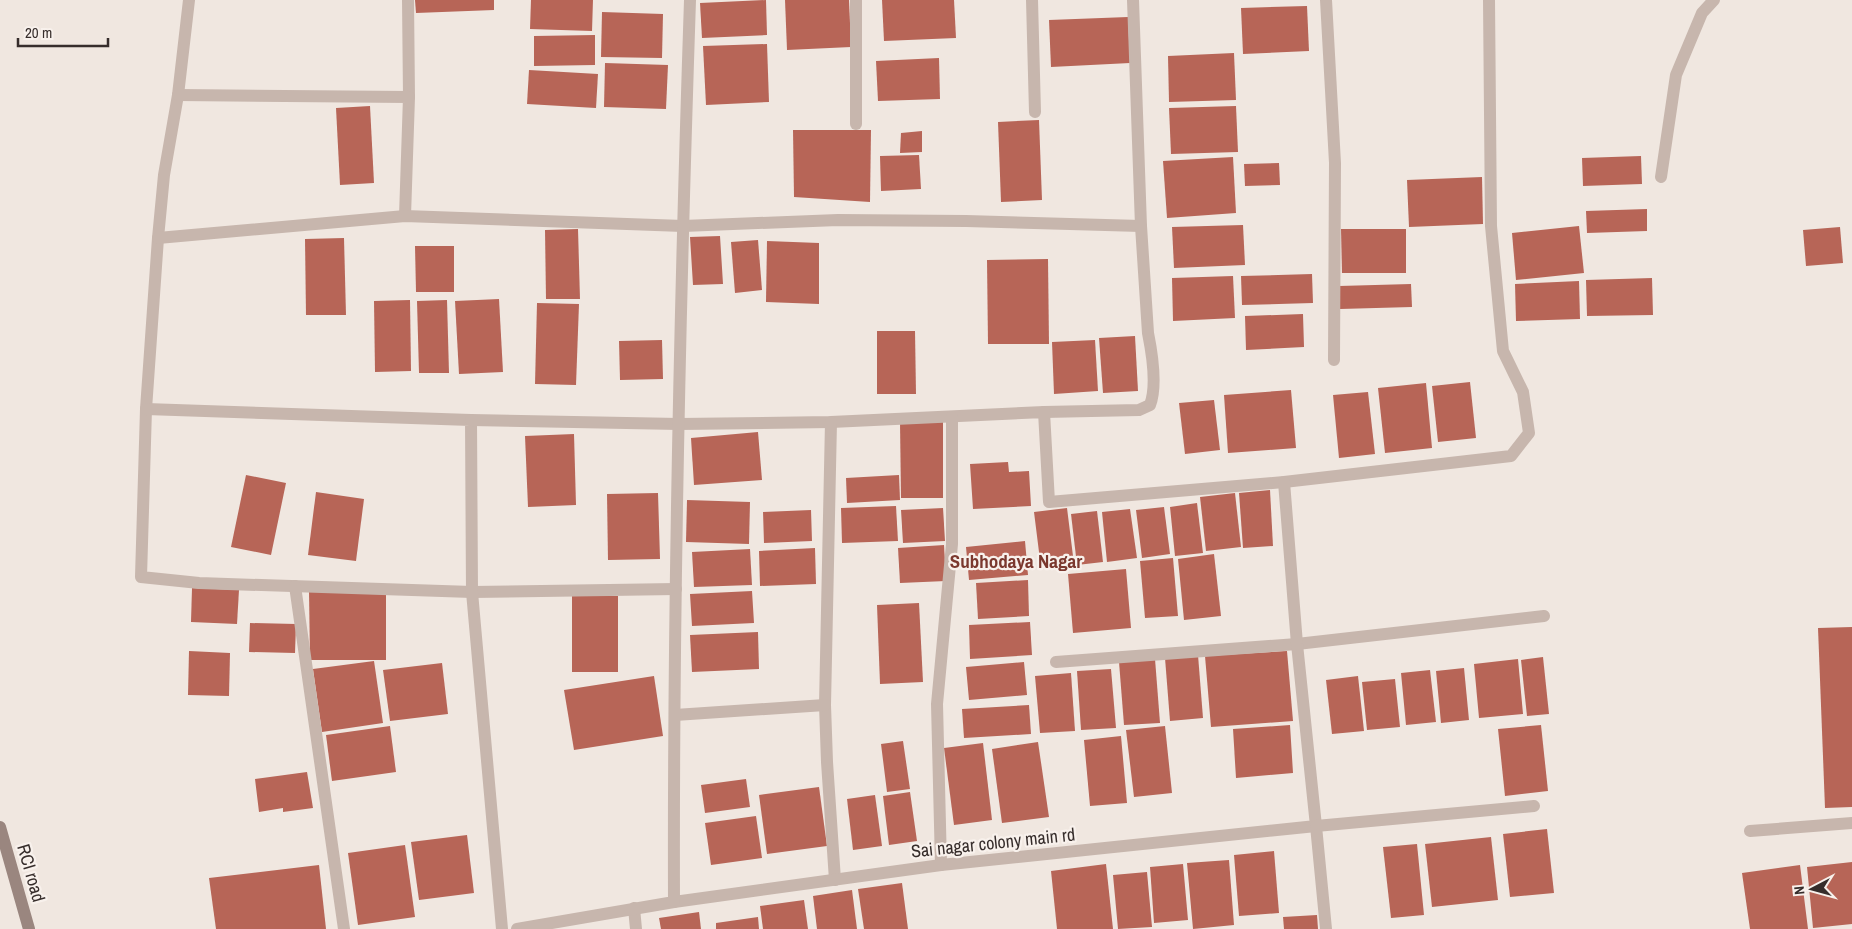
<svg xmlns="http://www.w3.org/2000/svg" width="1852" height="929" viewBox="0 0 1852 929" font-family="'Archivo Narrow',sans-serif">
  <rect width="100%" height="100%" fill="#f0e7e0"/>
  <!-- building -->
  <g fill="#b76557">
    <path d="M415,0H494V10L416,13Z"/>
    <path d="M531,0H593L592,31L530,29Z"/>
    <path d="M766,0L767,35L702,38L700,3Z"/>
    <path d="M785,0H849L851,47L787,50Z"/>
    <path d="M882,0H954L956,38L884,41Z"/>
    <path d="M1307,6L1309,51L1243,54L1241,8Z"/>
    <path d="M602,12L663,14L662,58L601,57Z"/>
    <path d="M1128,17L1130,63L1051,67L1049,20Z"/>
    <path d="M595,35V65L534,66V36Z"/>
    <path d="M767,44L769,102L706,105L703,46Z"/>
    <path d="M1234,53L1236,100L1169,102L1168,56Z"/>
    <path d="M939,58L940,99L878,101L876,61Z"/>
    <path d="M605,63L668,65L666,109L604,107Z"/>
    <path d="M529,70L598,74L596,108L527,104Z"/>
    <path d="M370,106L374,183L340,185L336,108Z"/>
    <path d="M1236,106L1238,152L1171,154L1169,108Z"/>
    <path d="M1039,120L1042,200L1001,202L998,122Z"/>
    <path d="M793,130H871L870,202L794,197Z"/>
    <path d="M922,131V152L900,153L901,133Z"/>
    <path d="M919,155L921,189L881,191L880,156Z"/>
    <path d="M1641,156L1642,184L1583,186L1582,158Z"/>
    <path d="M1233,157L1236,213L1167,218L1163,161Z"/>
    <path d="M1279,163L1280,185L1245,186L1244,164Z"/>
    <path d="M1482,177L1483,224L1409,227L1407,180Z"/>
    <path d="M1647,209V231L1587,233L1586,211Z"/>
    <path d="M1243,225L1245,265L1174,268L1172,227Z"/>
    <path d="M1579,226L1584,273L1516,280L1512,233Z"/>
    <path d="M1840,227L1843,263L1806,266L1803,230Z"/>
    <path d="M578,229L580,299H546L545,230Z"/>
    <path d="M1341,229H1406V273H1342Z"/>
    <path d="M720,236L723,284L693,285L690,237Z"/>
    <path d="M344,238L346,315H306L305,239Z"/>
    <path d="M758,240L762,290L735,293L731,242Z"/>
    <path d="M767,241L819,243V304L766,302Z"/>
    <path d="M415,246H454V292H416Z"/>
    <path d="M1048,259L1049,344H988L987,260Z"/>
    <path d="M1312,274L1313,303L1242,305L1241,276Z"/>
    <path d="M1233,276L1235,318L1173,321L1172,278Z"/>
    <path d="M1652,278L1653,315L1587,316L1586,280Z"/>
    <path d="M1579,281L1580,319L1516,321L1515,284Z"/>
    <path d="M1411,284L1412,307L1340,309L1339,286Z"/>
    <path d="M499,299L503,372L459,374L455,301Z"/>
    <path d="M410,300L411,371L375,372L374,301Z"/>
    <path d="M447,300L449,373H419L417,301Z"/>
    <path d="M537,303L579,304L576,385L535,384Z"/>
    <path d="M1303,314L1304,347L1246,350L1245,316Z"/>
    <path d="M877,331H915L916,394H877Z"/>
    <path d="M1135,336L1138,391L1103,393L1099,338Z"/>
    <path d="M662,340L663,379L620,380L619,341Z"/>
    <path d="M1095,340L1098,391L1054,394L1052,342Z"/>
    <path d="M1470,382L1476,438L1438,442L1432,386Z"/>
    <path d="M1426,383L1432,448L1385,453L1378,388Z"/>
    <path d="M1291,390L1296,448L1228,453L1224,395Z"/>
    <path d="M1368,392L1375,454L1339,458L1333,395Z"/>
    <path d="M1214,400L1220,450L1185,454L1179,403Z"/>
    <path d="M900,422H943V498H901Z"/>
    <path d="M758,432L762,480L694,485L691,438Z"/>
    <path d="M574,434L576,505L528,507L525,436Z"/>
    <path d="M1008,462L1009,472L1029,471L1031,506L973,509L970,464Z"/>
    <path d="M246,475L286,483L271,555L231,547Z"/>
    <path d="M899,475L900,500L847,503L846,478Z"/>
    <path d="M1270,490L1273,546L1243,548L1239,493Z"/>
    <path d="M316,492L364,499L356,561L308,555Z"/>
    <path d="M658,493L660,559L608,560L607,494Z"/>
    <path d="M1235,493L1241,547L1206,551L1200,497Z"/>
    <path d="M687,500L750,502L749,544L686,542Z"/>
    <path d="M1197,503L1203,553L1175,556L1170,507Z"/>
    <path d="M896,506L898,541L842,543L841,508Z"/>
    <path d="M1164,507L1170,554L1142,558L1136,510Z"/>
    <path d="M943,508L945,541L903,543L901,510Z"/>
    <path d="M1067,508L1074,564L1041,568L1034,512Z"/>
    <path d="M1130,509L1137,558L1107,562L1102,512Z"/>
    <path d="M811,510L812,541L764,543L763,512Z"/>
    <path d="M1097,511L1103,562L1077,565L1071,514Z"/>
    <path d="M1025,541L1028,575L969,580L966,547Z"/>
    <path d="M944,545L946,581L900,583L898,548Z"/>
    <path d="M815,548L816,584L760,586L759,551Z"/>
    <path d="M750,549L752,585L694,587L692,552Z"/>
    <path d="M1214,554L1221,616L1184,620L1178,559Z"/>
    <path d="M1173,558L1178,616L1145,618L1140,561Z"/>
    <path d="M1126,569L1131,628L1073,633L1068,574Z"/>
    <path d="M1028,580L1029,616L978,619L976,583Z"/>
    <path d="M192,588L239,590L237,624L191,622Z"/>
    <path d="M309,591H386V660H310Z"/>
    <path d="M752,591L754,623L692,626L690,594Z"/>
    <rect x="572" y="596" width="46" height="76"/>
    <path d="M919,603L923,682L880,684L877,605Z"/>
    <path d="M1030,622L1032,655L970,659L969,625Z"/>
    <path d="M250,623L296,624L295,653L249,652Z"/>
    <path d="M1852,627V807L1825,808L1818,628Z"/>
    <path d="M758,632L759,669L692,672L690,635Z"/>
    <path d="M189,651L230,653L229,696L188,695Z"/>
    <path d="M1287,651L1293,721L1211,727L1205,656Z"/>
    <path d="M1198,655L1203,718L1170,721L1165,658Z"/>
    <path d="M1543,657L1549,714L1527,716L1521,660Z"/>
    <path d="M1155,659L1160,723L1124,725L1119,662Z"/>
    <path d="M1518,659L1523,714L1479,718L1474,664Z"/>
    <path d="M374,661L383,723L322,732L313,669Z"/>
    <path d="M1024,662L1027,695L969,700L966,667Z"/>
    <path d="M442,663L448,714L390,721L383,670Z"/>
    <path d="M1464,668L1469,720L1441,723L1436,671Z"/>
    <path d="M1111,669L1116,728L1081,730L1077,671Z"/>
    <path d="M1430,670L1436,722L1406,725L1401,673Z"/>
    <path d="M1071,673L1075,731L1040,733L1035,676Z"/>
    <path d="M654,676L663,736L574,750L564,690Z"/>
    <path d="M1358,676L1364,731L1332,734L1326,680Z"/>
    <path d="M1395,679L1400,727L1367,730L1362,682Z"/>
    <path d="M1029,705L1031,734L964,738L962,709Z"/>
    <path d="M1290,725L1293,773L1236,778L1233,729Z"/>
    <path d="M1541,725L1548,791L1505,796L1498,729Z"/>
    <path d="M390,726L396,772L332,781L326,735Z"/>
    <path d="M1165,726L1172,793L1134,797L1126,730Z"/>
    <path d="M1121,736L1127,803L1090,806L1084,740Z"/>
    <path d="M903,741L910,789L887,792L881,744Z"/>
    <path d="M1038,742L1049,817L1002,823L992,749Z"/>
    <path d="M983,743L992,820L954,825L944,748Z"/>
    <path d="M307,772L313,808L283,812V808L259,812L255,779Z"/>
    <path d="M746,779L750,807L705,813L701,785Z"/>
    <path d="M819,787L827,846L767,854L759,795Z"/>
    <path d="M910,792L917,841L889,845L883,796Z"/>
    <path d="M875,795L882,846L853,850L847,799Z"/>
    <path d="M756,816L762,858L711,865L705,823Z"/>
    <path d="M1547,829L1554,893L1510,897L1503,834Z"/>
    <path d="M467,835L474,893L419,900L411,842Z"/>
    <path d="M1491,837L1498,900L1432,907L1425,844Z"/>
    <path d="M1417,844L1424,915L1391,918L1383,847Z"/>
    <path d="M405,845L415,917L358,925L348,853Z"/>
    <path d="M1274,851L1279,913L1239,916L1234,855Z"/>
    <path d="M1229,860L1234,925L1193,929L1187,863Z"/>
    <path d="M1852,862V924L1813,928L1807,867Z"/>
    <path d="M1106,864L1113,929H1057L1051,871Z"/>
    <path d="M1183,864L1188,920L1154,923L1150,867Z"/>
    <path d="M319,865L326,929H216L209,878Z"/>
    <path d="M1800,865L1808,929H1750L1742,873Z"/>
    <path d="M1147,872L1152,927L1118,929L1113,875Z"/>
    <path d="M902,883L908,929H864L858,889Z"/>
    <path d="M852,890L857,929H817L813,896Z"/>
    <path d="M804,900L808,929H763L760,906Z"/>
    <path d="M699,912L701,929H661L659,918Z"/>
    <path d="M1317,915L1318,929H1284L1283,917Z"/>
    <path d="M758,917L759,929H716V923Z"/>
  </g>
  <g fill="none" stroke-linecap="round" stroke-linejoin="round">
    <!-- minor -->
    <g stroke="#c7b6ad" stroke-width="12">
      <path d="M189,0L178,95L164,175L158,238L146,409L141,577L199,583L472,592L676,589"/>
      <path d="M408,0L409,97"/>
      <path d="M856,0V124"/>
      <path d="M1032,0L1035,112"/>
      <path d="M1326,0L1335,163L1334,360"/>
      <path d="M178,95L409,97L405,216"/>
      <path d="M1661,177L1676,75L1702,13L1714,0"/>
      <path d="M158,238L405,216L683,226L838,220L966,221L1141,226"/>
      <path d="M146,409L471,420L472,592L502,929"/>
      <path d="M1044,412L1139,410L1150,405C1157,387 1152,353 1148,333L1141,226L1133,0"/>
      <path d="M471,420L679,424L831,422L1044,412L1049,502L1284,482L1511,456L1529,433L1523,392L1503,351L1491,226L1489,0"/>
      <path d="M831,422L825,705L827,762L835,880"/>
      <path d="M295,586L344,929"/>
      <path d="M1056,662L1297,644L1544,616"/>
      <path d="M675,715L825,705"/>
      <path d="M1750,831L1852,823"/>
      <path d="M941,865L937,704L952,544V417"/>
      <path d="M674,902L941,865L1316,826L1297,644L1284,482"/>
      <path d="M634,908L636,929"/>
      <path d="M517,929L674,902C673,601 680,301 690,0"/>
      <path d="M1326,929L1316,826L1534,806"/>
    </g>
    <!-- secondary -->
    <path stroke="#9a867f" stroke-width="12" d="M0,827L29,929"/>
  </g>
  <g text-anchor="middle" stroke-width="4.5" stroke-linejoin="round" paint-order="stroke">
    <!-- street labels -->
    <g font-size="18" fill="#362d2b" stroke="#f8f1ec">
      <text transform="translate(993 843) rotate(-6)" y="6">Sai nagar colony main rd</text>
      <text transform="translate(31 873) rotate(74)" y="6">RCI road</text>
    </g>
    <!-- neighbourhood labels -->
    <g font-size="19" font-weight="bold" fill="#7b382e" stroke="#f8f1ec">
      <text x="1016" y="568">Subhodaya Nagar</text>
    </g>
  </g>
  <!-- north arrow -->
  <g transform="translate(1812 889) rotate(264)" stroke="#f8f1ec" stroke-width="4" paint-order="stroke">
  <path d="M0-4L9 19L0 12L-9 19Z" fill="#362d2b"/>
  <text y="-8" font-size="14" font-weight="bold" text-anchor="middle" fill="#362d2b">N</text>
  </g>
  <!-- scale -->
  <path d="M18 38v8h90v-8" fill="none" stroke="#362d2b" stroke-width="2.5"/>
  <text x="25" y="38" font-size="15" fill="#362d2b" stroke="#f8f1ec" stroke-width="4" paint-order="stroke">20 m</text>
</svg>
